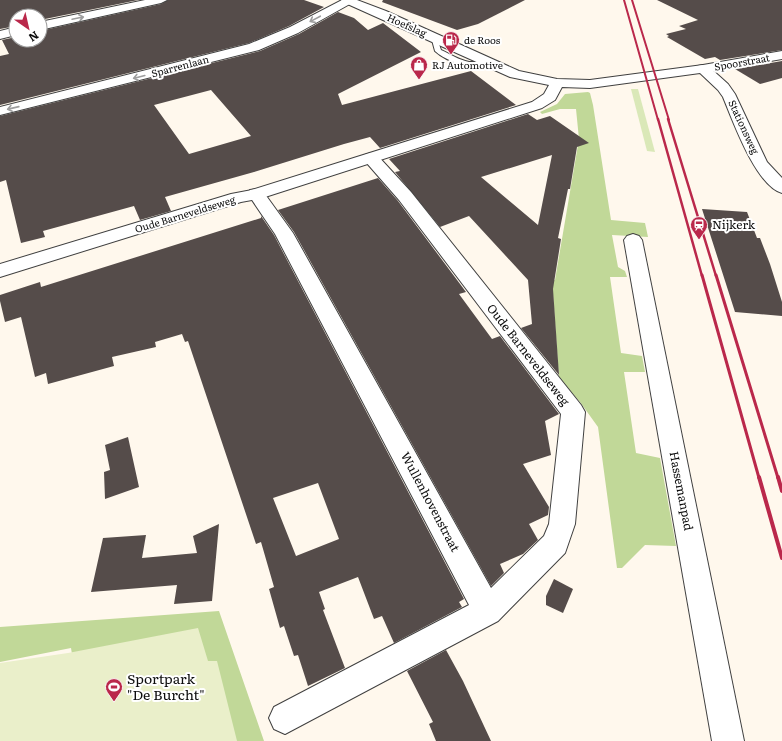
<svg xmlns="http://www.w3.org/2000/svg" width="782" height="741" viewBox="0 0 782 741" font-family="Literata,serif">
  <rect width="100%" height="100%" fill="#fff8ed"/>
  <!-- green -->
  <path fill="#dae8b8" d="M631,89H638L655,152L647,151Z"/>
  <!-- forest -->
  <g fill="#c1d898">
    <path d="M588,92L590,93L593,105L611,220L645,223L648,237L612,235L618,267L625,271L627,277H610L621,353L642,356L645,372H624L636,453L660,458L676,546L645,545L622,568H617L598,427L580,402L559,378L552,280H555L579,139L576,109H560L542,114L540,112L557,104L565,94Z"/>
    <path d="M219,611L264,741H221L76,679L71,648L0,662V627Z"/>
  </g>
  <!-- pitch -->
  <path fill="#eaefca" d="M198,628L208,661H217L237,741H0V663L68,653Z"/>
  <!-- building -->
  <g fill="#554c4a" fill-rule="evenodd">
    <path d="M0,0H138L40,20V16H16V26L0,29Z"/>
    <path d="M168,0H304L324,7L289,26L249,43L0,105V56L9,54L2,40L16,37V40H40V31L161,4Z"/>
    <path d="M383,0H525L478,24L457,30L382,2Z"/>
    <path d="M657,0H782V50L720,60L715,57L705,59L667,37L669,36L666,34L686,29L679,26L698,20Z"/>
    <path d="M338,12L354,18L368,30L383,23L421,52L338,94L342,105L471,71L516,105L380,148L370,137L344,144L254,172L165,197L171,211L140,220L134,206L43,231L45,237L21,243L6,180L0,182V116L260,51L299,34ZM211,90L251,136L189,154L154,105Z"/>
    <path d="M782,61V78L760,84L735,69Z"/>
    <path d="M528,114L537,120L550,116L589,143L577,147L570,189H568L558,238L561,239L553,289L559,375L521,328L532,324L528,280L469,216L440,227L395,172L400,171L389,159ZM552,155L538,225L481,177Z"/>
    <path d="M378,178L398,201L466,292L459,294L492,339L500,336L559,414L545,421L551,455L523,464L549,507L548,515L529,524L538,540L523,554L500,564L504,573L491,586L294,232L278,210Z"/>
    <path d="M702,209L747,212L757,238H760L770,264L782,302V316L735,312Z"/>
    <path d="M261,216L274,235L464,599L459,602L462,607L394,643L382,616L374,619L358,577L319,592L325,609L323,610L345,668L308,686L298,655L294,656L284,626L280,628L269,589L274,587L261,542L256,544L188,341L185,342L182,334L155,342L156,347L112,357L114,366L48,384L46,373L35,377L21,317L5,322L0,301V295L40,282L41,287L261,218ZM318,483L339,539L296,556L273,498Z"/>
    <path d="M128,437L139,487L105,499L104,472L110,470L105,445Z"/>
    <path d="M219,524L212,601L174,604L177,585L91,592L103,538L146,535L142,558L197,553L193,536Z"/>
    <path d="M554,579L573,589L563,613L546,605V596Z"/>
    <path d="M446,650L463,681L491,741H436L429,724L433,722L407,671Z"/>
  </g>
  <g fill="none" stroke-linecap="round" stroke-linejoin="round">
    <!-- service casing -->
    <g stroke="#404040" stroke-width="2">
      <path id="service" d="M438,36L441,38L438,41L441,50C450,54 459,60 469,62C476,63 486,58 491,62C477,73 447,62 435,51L432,40Z"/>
    </g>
    <!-- minor casing -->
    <g stroke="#404040" stroke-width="2">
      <g id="minor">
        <path d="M145,0H167L161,3L40,30V22Z"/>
        <path d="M342,0H357L298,33L259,50L0,115V107L249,44L290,27Z"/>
        <path d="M16,27V35L0,39V31Z"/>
        <path d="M782,51V59L703,73L698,72L696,69L698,66L703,65Z"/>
        <path d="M371,153L377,155L411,192L581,405L585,412L575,524L565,553L498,621L285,734L274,729L269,718L274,707L469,605L275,234L248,194L250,190L256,189L262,190L293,233L491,588L544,536L549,524L561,414L399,200L365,161L363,158L365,155Z"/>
        <path d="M633,234L639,236L642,240L744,741H712L624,240L627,236Z"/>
      </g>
    </g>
    <!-- tertiary casing -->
    <g stroke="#404040" stroke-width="2">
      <path id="tertiary" d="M341,0H357L386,11L519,71L557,79L590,80L703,65L708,66L728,84L735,94L767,162L782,178V193C756,186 733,121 723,97L718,90L700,73L590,88L562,87L555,100L542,108L262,198L241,202L0,277V264L231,194L252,190L532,102L544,94L549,85L510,77L343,2Z"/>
    </g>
    <!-- service -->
    <use href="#service" fill="#fff" fill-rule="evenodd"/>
    <!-- minor -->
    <use href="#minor" fill="#fff" fill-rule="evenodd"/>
    <!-- tertiary -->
    <use href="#tertiary" fill="#fff" fill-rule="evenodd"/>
    <!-- rail-far3 -->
    <g stroke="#ba284b" stroke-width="2">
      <path d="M624,0L658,120"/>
      <path d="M632,0L669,120"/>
    </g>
    <!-- rail-far2 -->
    <g stroke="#ba284b" stroke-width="2.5">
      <path d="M658,119L702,276"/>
      <path d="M668,119L716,276"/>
    </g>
    <!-- rail-far1 -->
    <g stroke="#ba284b" stroke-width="3">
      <path d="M702,275L759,478"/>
      <path d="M716,275L778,478"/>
    </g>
    <!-- rail -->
    <g stroke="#ba284b" stroke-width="4">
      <path d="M759,477L782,558"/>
      <path d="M778,477L782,491"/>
    </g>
  </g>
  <!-- one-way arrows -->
  <defs><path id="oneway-shaft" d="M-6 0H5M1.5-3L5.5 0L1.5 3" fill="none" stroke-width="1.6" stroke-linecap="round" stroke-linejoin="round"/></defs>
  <g stroke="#9e9e9e">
    <use href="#oneway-shaft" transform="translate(78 18) rotate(-12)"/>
    <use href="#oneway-shaft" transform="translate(315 19) rotate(152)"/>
    <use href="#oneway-shaft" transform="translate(139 77) rotate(166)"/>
    <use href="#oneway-shaft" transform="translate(13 108) rotate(167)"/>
  </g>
  <!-- icons -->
  <defs>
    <g id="fuel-pin" transform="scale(0.9)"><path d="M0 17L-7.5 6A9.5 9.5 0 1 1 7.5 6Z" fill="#ba284b" stroke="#fff"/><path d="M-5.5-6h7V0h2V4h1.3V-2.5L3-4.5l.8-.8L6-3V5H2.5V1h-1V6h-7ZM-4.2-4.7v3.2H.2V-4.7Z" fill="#fff"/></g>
    <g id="shop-pin" transform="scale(0.9)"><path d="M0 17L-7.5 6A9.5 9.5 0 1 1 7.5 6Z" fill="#ba284b" stroke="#fff"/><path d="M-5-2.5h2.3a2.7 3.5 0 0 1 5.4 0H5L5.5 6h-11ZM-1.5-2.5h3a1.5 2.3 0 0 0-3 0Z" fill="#fff"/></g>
    <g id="station-pin" transform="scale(0.9)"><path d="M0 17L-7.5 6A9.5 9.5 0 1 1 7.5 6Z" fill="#ba284b" stroke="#fff"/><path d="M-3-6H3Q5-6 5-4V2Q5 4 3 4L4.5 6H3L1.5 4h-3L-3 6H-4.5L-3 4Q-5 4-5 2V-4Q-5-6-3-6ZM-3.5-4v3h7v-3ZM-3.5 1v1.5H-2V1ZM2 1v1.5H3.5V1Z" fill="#fff"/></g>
    <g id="stadium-pin" transform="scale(0.9)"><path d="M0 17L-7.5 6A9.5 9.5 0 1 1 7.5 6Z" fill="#ba284b" stroke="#fff"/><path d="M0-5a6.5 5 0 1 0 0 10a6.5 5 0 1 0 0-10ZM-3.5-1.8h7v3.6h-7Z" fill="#fff"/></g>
  </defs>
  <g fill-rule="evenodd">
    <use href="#fuel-pin" x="451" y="40"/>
    <use href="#shop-pin" x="419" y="65"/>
    <use href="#station-pin" x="699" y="225"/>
    <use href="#stadium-pin" x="114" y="687"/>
  </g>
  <g text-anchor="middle" stroke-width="4" stroke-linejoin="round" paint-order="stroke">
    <!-- far-street labels -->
    <g font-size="10" fill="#0d0d0d" stroke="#fff">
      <text transform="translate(407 25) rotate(24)" y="4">Hoefslag</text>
      <text transform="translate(742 62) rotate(-10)" y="4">Spoorstraat</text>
      <text transform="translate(180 66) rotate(-15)" y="4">Sparrenlaan</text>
      <text transform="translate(744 127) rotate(65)" y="4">Stationsweg</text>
      <text transform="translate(185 214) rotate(-17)" y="4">Oude Barneveldseweg</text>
    </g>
    <!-- far-poi labels -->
    <g font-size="10" fill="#0d0d0d" stroke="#fff" text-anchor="start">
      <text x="464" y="44">de Roos</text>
      <text x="432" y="69">RJ Automotive</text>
    </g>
    <!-- poi labels -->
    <g font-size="12" fill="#0d0d0d" stroke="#fff" text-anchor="start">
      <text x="712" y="229">Nijkerk</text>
    </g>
    <!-- street labels -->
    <g font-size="12" fill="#0d0d0d" stroke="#fff">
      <text transform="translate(528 355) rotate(52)" y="4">Oude Barneveldseweg</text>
      <text transform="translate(681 491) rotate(79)" y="4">Hassemanpad</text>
      <text transform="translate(430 502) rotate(62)" y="4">Wullenhovenstraat</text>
    </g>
    <!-- near-poi labels -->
    <g font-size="14" fill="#0d0d0d" stroke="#fff" text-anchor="start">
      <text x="127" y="684">Sportpark<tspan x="127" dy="16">"De Burcht"</tspan></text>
    </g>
  </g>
  <!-- north arrow -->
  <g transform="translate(28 28) rotate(146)"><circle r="19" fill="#ffffff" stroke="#9e9e9e"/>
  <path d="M0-3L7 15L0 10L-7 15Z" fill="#ba284b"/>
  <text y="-6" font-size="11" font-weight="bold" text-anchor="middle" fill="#0d0d0d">N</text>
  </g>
</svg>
